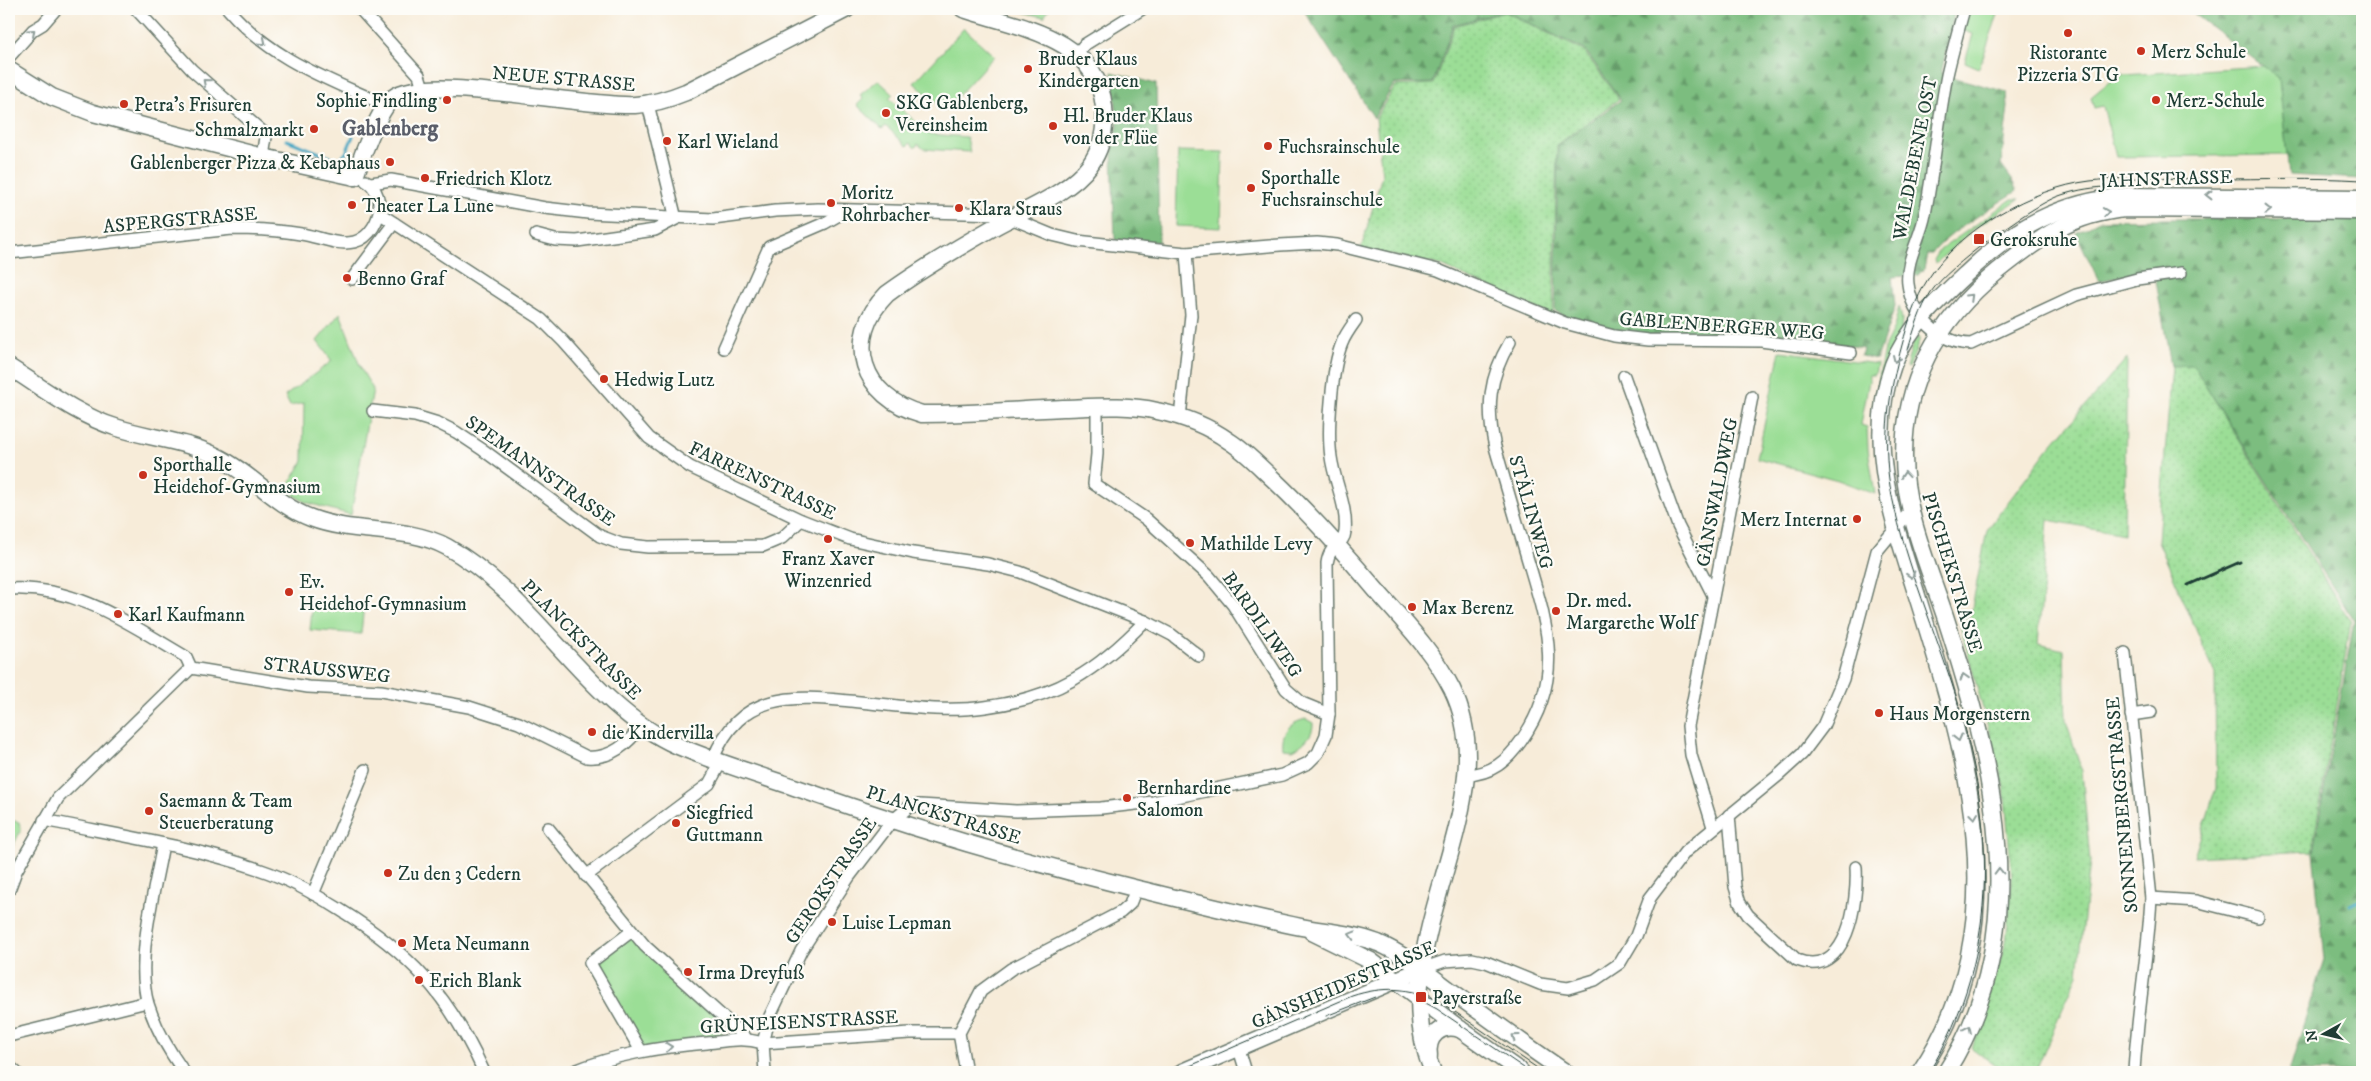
<svg xmlns="http://www.w3.org/2000/svg" width="2371" height="1081" viewBox="0 0 2371 1081" font-family="'IM FELL DW Pica',serif">
  <defs>
    <pattern id="forest-firs" width="22" height="20" patternUnits="userSpaceOnUse" patternTransform="scale(1.25)"><rect width="22" height="20" fill="#7cbd7f"/><path d="M5 1l3.5 6h-7zM16 11l3.5 6h-7z" fill="#659b69"/></pattern>
    <pattern id="garden-dots" width="8" height="8" patternUnits="userSpaceOnUse" patternTransform="scale(1.25)"><rect width="8" height="8" fill="#9bde96"/><path d="M2 2h.1M6 6h.1" fill="none" stroke="#85bf82" stroke-width="1.8" stroke-linecap="round"/></pattern>
  </defs>
  <rect width="100%" height="100%" fill="#fdfcf7"/>
  <filter id="ink" filterUnits="userSpaceOnUse"><feTurbulence type="fractalNoise" baseFrequency=".02" numOctaves="2"/><feDisplacementMap in="SourceGraphic" scale="10" xChannelSelector="R" yChannelSelector="G"/><feConvolveMatrix kernelMatrix="1 2 1 2 8 2 1 2 1" color-interpolation-filters="sRGB"/></filter>
  <filter id="wash" filterUnits="userSpaceOnUse"><feTurbulence type="fractalNoise" baseFrequency=".0096" numOctaves="4" result="noise"/><feDisplacementMap in="SourceGraphic" scale="20" xChannelSelector="R" yChannelSelector="G"/><feGaussianBlur stdDeviation="1.12" result="paint"/><feColorMatrix in="noise" values="0 0 0 0 0 0 0 0 0 0 0 0 0 0 0 0 0 1.4 0 .05"/><feComposite in="paint" operator="in"/></filter>
  <g filter="url(#wash)">
    <rect width="100%" height="100%" fill="#f7ecd9"/>
    <!-- green -->
    <g fill="#9bde96" stroke="#5d8e65">
      <path d="M1970,9H2000L1979,68L1965,62L1973,34L1962,30Z"/>
      <path d="M964,28L994,56L945,110L914,83Z"/>
      <path d="M2264,66L2279,78L2287,155L2116,157L2103,106L2094,108L2091,97L2120,73L2124,75Z"/>
      <path d="M878,80L893,94L889,98L929,134L967,137L970,152L924,149L918,144L915,148L910,143L907,146L886,126L882,129L857,105L863,99L860,95Z"/>
      <path d="M1178,151L1223,152L1221,228L1176,226Z"/>
      <path d="M2012,199H2019L1972,230L1936,263L1934,260L1940,250Z"/>
      <path d="M1899,306L1902,319L1901,332L1875,420L1872,419L1884,348L1894,328Z"/>
      <path d="M340,313L361,369L373,389L351,515L305,502L286,490L303,461L304,403L290,406L285,396L332,361L317,341Z"/>
      <path d="M1917,337H1919V342L1909,368L1906,367L1913,343Z"/>
      <path d="M1780,351L1877,364L1875,375H1870L1861,425L1867,427L1868,449L1875,494L1838,480L1757,458Z"/>
      <path d="M313,600L364,604L361,634L310,630Z"/>
      <path d="M1306,719L1313,723C1314,735 1303,745 1293,750L1283,749C1281,732 1289,723 1306,719Z"/>
      <path d="M9,820L19,822L21,830L9,854Z"/>
      <path d="M632,931L726,1020L723,1032L716,1042L641,1051L590,963Z"/>
    </g>
    <!-- forest -->
    <g fill="url(#forest-firs)" stroke="#4e7d5a">
      <path d="M1303,9H1955L1941,74L2007,92L2008,107L2001,165L2015,184L2017,191C1997,204 1943,236 1932,254H1927L1924,269L1918,275L1892,277L1895,306L1877,359L1861,356L1863,348L1814,340L1631,335L1586,327L1555,311L1558,145L1621,100L1585,50L1505,11L1453,25L1433,83L1394,84L1374,118Z"/>
      <path d="M2188,9H2362V179L2289,175L2279,78Z"/>
      <path d="M1112,72L1156,84L1159,242L1115,240L1112,155L1118,125Z"/>
      <path d="M2167,219H2362V1072H2289L2324,959L2313,852L2354,621L2193,365L2171,366L2154,270L2099,281L2076,233L2101,220Z"/>
    </g>
    <!-- garden -->
    <g fill="url(#garden-dots)" stroke="#5d8e65">
      <path d="M1011,9H1049L1044,17Z"/>
      <path d="M1505,12L1584,51L1619,99L1557,145L1553,316L1440,265L1361,249L1382,175L1376,118L1395,86L1434,84L1454,26Z"/>
      <path d="M2127,358L2124,534L2048,520L2038,644L2064,650L2066,721L2082,771L2090,861L2078,974L2035,1072H2004L1972,1048L2006,942L2012,879L2004,786L1960,625L1970,618L1987,530L2048,449Z"/>
      <path d="M2193,365L2351,622L2312,851L2194,857L2216,788L2215,674L2158,541L2172,366Z"/>
    </g>
    <g fill="none" stroke-linecap="round" stroke-linejoin="round">
      <!-- stream -->
      <g stroke="#45a9c5" stroke-width="3">
        <path d="M287,140L330,157L340,159L346,153L353,136"/>
        <path d="M2350,905L2362,900"/>
      </g>
    </g>
  </g>
  <g filter="url(#ink)">
    <g fill="none" stroke-linecap="round" stroke-linejoin="round">
      <!-- street casing -->
      <g stroke="#6b7a6e" stroke-width="14">
        <g id="street">
          <path d="M136,9L192,70L264,133L266,137L263,157"/>
          <path d="M228,9C272,60 326,78 385,105"/>
          <path d="M360,9L419,75L423,88"/>
          <path d="M1964,9C1958,31 1952,53 1947,75C1938,121 1934,168 1925,214C1921,237 1905,261 1908,284C1912,316 1939,343 1971,344L2076,295L2137,279L2181,273"/>
          <path d="M1077,53L1084,45L1142,9"/>
          <path d="M9,57L33,30L43,24L56,9"/>
          <path d="M371,183L391,180L545,208L588,213L713,219L775,211L818,209L1001,214L1052,235L1077,241L1186,253L1280,245L1317,243L1337,245L1438,270L1565,323L1614,336L1648,340L1761,341L1851,353"/>
          <path d="M379,213L541,319L564,342L649,438L690,467L801,520L850,539L913,553L988,564L1020,572L1145,621L1172,635L1199,656"/>
          <path d="M536,235L555,240L577,241L655,230L676,219L648,104"/>
          <path d="M9,253L232,229C255,229 278,230 301,234C317,236 337,246 354,242C370,238 381,219 379,203C378,195 374,185 366,181"/>
          <path d="M352,279L394,223"/>
          <path d="M724,348L769,247L825,223L846,211"/>
          <path d="M1624,376L1678,526L1713,595"/>
          <path d="M1097,406V454L1094,484L1146,519L1209,576L1233,605L1286,689L1302,703L1329,714"/>
          <path d="M373,411L415,416L438,423L456,432L483,450L600,536L621,544L648,547L763,546L782,538L801,520"/>
          <path d="M1180,417L1191,315L1186,253"/>
          <path d="M9,589C77,585 129,624 186,657L191,668L308,687L381,691L469,707L519,723L587,757C611,759 628,744 642,725"/>
          <path d="M2125,653L2151,898C2148,956 2137,1014 2134,1072"/>
          <path d="M2131,715L2151,712"/>
          <path d="M713,759C742,688 796,696 860,702C902,706 944,713 985,707C1056,698 1097,671 1145,621"/>
          <path d="M1466,775C1492,774 1507,761 1521,741C1566,677 1547,625 1527,557C1516,520 1506,484 1495,447C1486,408 1489,377 1510,342"/>
          <path d="M1729,815L1735,887L1740,903L1748,915L1797,960C1848,980 1858,900 1856,867"/>
          <path d="M44,820C117,835 191,846 261,870C288,879 315,894 339,909C410,953 449,995 484,1072"/>
          <path d="M1713,827L1691,755L1688,726L1752,397"/>
          <path d="M548,828L645,946L746,1038"/>
          <path d="M163,844C155,890 135,959 148,1004C156,1029 169,1051 184,1072"/>
          <path d="M586,876L709,784L721,762"/>
          <path d="M9,890L16,871L58,798L191,668"/>
          <path d="M313,894L365,770"/>
          <path d="M2151,898L2196,901L2258,917"/>
          <path d="M632,931L590,963L641,1051"/>
          <path d="M1422,969L1445,961L1472,959L1486,962L1540,984L1568,988L1595,980L1620,963L1636,936L1650,898L1685,852L1780,774L1802,754L1823,726L1843,679L1877,551L1911,510"/>
          <path d="M9,1036L147,1002"/>
          <path d="M1239,1049L1246,1072"/>
          <path d="M9,1066L16,1072"/>
          <path d="M572,1072C616,1054 660,1047 707,1043C730,1041 740,1037 763,1043L910,1033H959"/>
          <path d="M765,1072L763,1043L770,1016L801,951L849,877L892,821L909,807L920,805L1016,811L1101,808L1153,802L1282,775L1308,763L1318,753L1326,735L1329,714L1327,563C1330,543 1344,545 1345,532C1348,507 1334,481 1331,457C1327,430 1332,367 1342,343C1345,335 1351,327 1356,320"/>
          <path d="M966,1072L959,1033L981,991L1011,969L1121,912L1130,904L1136,889"/>
        </g>
      </g>
      <!-- secondary casing -->
      <g stroke="#6b7a6e" stroke-width="19">
        <g id="secondary">
          <path d="M963,9C1018,27 1097,37 1104,107C1106,128 1102,148 1090,165C1071,192 1025,210 996,226C959,247 921,269 887,294C842,339 862,398 922,414C969,414 1017,410 1063,408C1094,407 1127,404 1157,411C1182,416 1208,426 1229,441C1245,451 1259,466 1273,479C1310,514 1343,551 1376,590C1403,621 1433,651 1452,689C1465,716 1469,747 1466,776C1457,873 1391,976 1433,1072"/>
          <path d="M9,70L52,97L93,113L263,157L355,177"/>
          <path d="M355,177C361,158 379,108 394,97C425,73 587,108 635,105C653,104 669,99 686,92L847,9"/>
          <path d="M9,367C43,388 77,415 115,427C148,438 184,440 216,456C250,472 274,504 311,518C355,535 407,525 447,547C536,596 587,706 678,746C716,762 755,774 794,787C907,827 1022,861 1138,889C1192,902 1247,916 1301,927C1327,932 1352,933 1378,943C1404,954 1428,974 1451,991C1489,1018 1526,1046 1565,1072"/>
          <path d="M1312,932L1371,961L1460,1029L1521,1072"/>
          <path d="M1429,1056C1426,1036 1441,1023 1460,1029"/>
          <path d="M1182,1072L1406,976"/>
          <path d="M1920,1072C2023,918 1963,743 1913,583C1891,513 1866,438 1893,365C1906,329 1939,299 1967,273C2015,227 2060,202 2127,196L2362,198"/>
          <path d="M1946,1072C2036,931 1993,764 1945,616C1928,565 1904,511 1904,456C1904,379 1939,319 1998,271C2039,238 2073,213 2127,209L2362,211"/>
        </g>
      </g>
      <!-- street -->
      <use href="#street" stroke="#fff" stroke-width="11"/>
      <!-- secondary -->
      <use href="#secondary" stroke="#fff" stroke-width="16"/>
      <!-- tram -->
      <g stroke="#1f3d34" stroke-width="1">
        <path d="M1908,350C1914,330 1920,309 1931,292C1948,267 2027,209 2056,197C2072,191 2088,188 2105,187"/>
        <path d="M1422,1001L1437,1009L1524,1068"/>
        <path d="M1326,1016L1375,997"/>
        <path d="M1176,1072L1352,996C1382,986 1410,987 1439,1001L1543,1072"/>
        <path d="M1929,1072C2003,952 1995,814 1952,684C1931,621 1902,552 1890,486C1882,438 1889,392 1902,345C1908,323 1915,299 1928,279C1960,229 2032,188 2090,181C2130,176 2172,179 2213,179C2263,179 2313,177 2362,180"/>
      </g>
      <!-- rail -->
      <path stroke="#1f3d34" stroke-width="3" d="M2188,585L2240,562"/>
    </g>
    <!-- one-way arrows -->
    <defs><path id="oneway-chevron" d="M-2-3.5L2.5 0L-2 3.5" fill="none" stroke-width="1.6" stroke-linecap="round" stroke-linejoin="round" transform="scale(1.25)"/></defs>
    <g stroke="#8f9e9a">
      <use href="#oneway-chevron" transform="translate(32 32) rotate(-42)"/>
      <use href="#oneway-chevron" transform="translate(263 42) rotate(40)"/>
      <use href="#oneway-chevron" transform="translate(206 82) rotate(-139)"/>
      <use href="#oneway-chevron" transform="translate(2209 195) rotate(-180)"/>
      <use href="#oneway-chevron" transform="translate(2268 210)"/>
      <use href="#oneway-chevron" transform="translate(2106 212) rotate(-9)"/>
      <use href="#oneway-chevron" transform="translate(1970 297) rotate(-44)"/>
      <use href="#oneway-chevron" transform="translate(1896 359) rotate(114)"/>
      <use href="#oneway-chevron" transform="translate(1905 475) rotate(-95)"/>
      <use href="#oneway-chevron" transform="translate(1911 575) rotate(73)"/>
      <use href="#oneway-chevron" transform="translate(1964 677) rotate(-107)"/>
      <use href="#oneway-chevron" transform="translate(1958 738) rotate(76)"/>
      <use href="#oneway-chevron" transform="translate(1974 816) rotate(83)"/>
      <use href="#oneway-chevron" transform="translate(1999 871) rotate(-91)"/>
      <use href="#oneway-chevron" transform="translate(1352 935) rotate(-165)"/>
      <use href="#oneway-chevron" transform="translate(1968 1029) rotate(-65)"/>
      <use href="#oneway-chevron" transform="translate(1515 1037) rotate(-144)"/>
      <use href="#oneway-chevron" transform="translate(669 1047) rotate(-7)"/>
    </g>
  </g>
  <!-- markers -->
  <g fill="#c8321e" stroke="#fdfcf7" stroke-width="2">
    <circle cx="2068" cy="33" r="5"/>
    <circle cx="2141" cy="51" r="5"/>
    <circle cx="1028" cy="69" r="5"/>
    <circle cx="447" cy="100" r="5"/>
    <circle cx="2156" cy="100" r="5"/>
    <circle cx="124" cy="104" r="5"/>
    <circle cx="886" cy="113" r="5"/>
    <circle cx="1053" cy="126" r="5"/>
    <circle cx="314" cy="129" r="5"/>
    <circle cx="667" cy="141" r="5"/>
    <circle cx="1268" cy="146" r="5"/>
    <circle cx="390" cy="162" r="5"/>
    <circle cx="425" cy="178" r="5"/>
    <circle cx="1251" cy="188" r="5"/>
    <circle cx="831" cy="203" r="5"/>
    <circle cx="352" cy="205" r="5"/>
    <circle cx="959" cy="208" r="5"/>
    <rect x="1973" y="233" width="12" height="12" rx="2.5"/>
    <circle cx="347" cy="278" r="5"/>
    <circle cx="604" cy="379" r="5"/>
    <circle cx="143" cy="475" r="5"/>
    <circle cx="1857" cy="519" r="5"/>
    <circle cx="828" cy="539" r="5"/>
    <circle cx="1190" cy="543" r="5"/>
    <circle cx="289" cy="592" r="5"/>
    <circle cx="1412" cy="607" r="5"/>
    <circle cx="1556" cy="611" r="5"/>
    <circle cx="118" cy="614" r="5"/>
    <circle cx="1879" cy="713" r="5"/>
    <circle cx="592" cy="732" r="5"/>
    <circle cx="1127" cy="798" r="5"/>
    <circle cx="149" cy="811" r="5"/>
    <circle cx="676" cy="823" r="5"/>
    <circle cx="388" cy="873" r="5"/>
    <circle cx="832" cy="922" r="5"/>
    <circle cx="402" cy="943" r="5"/>
    <circle cx="688" cy="972" r="5"/>
    <circle cx="419" cy="980" r="5"/>
    <rect x="1415" y="991" width="12" height="12" rx="2.5"/>
  </g>
  <g text-anchor="middle" stroke-width="4.5" stroke-linejoin="round" paint-order="stroke">
    <!-- poi labels -->
    <g font-size="19" fill="#1f3d34" stroke="#fdfcf7" text-anchor="start">
      <text x="2151" y="58">Merz Schule</text>
      <text x="2068" y="59" text-anchor="middle">Ristorante<tspan x="2068" dy="22">Pizzeria STG</tspan></text>
      <text x="1038" y="65">Bruder Klaus<tspan x="1038" dy="22">Kindergarten</tspan></text>
      <text x="437" y="107" text-anchor="end">Sophie Findling</text>
      <text x="2166" y="107">Merz-Schule</text>
      <text x="896" y="109">SKG Gablenberg,<tspan x="896" dy="22">Vereinsheim</tspan></text>
      <text x="134" y="111">Petra's Frisuren</text>
      <text x="1063" y="122">Hl. Bruder Klaus<tspan x="1063" dy="22">von der Flüe</tspan></text>
      <text x="304" y="136" text-anchor="end">Schmalzmarkt</text>
      <text x="677" y="148">Karl Wieland</text>
      <text x="1278" y="153">Fuchsrainschule</text>
      <text x="380" y="169" text-anchor="end">Gablenberger Pizza &amp; Kebaphaus</text>
      <text x="1261" y="184">Sporthalle<tspan x="1261" dy="22">Fuchsrainschule</tspan></text>
      <text x="435" y="185">Friedrich Klotz</text>
      <text x="841" y="199">Moritz<tspan x="841" dy="22">Rohrbacher</tspan></text>
      <text x="362" y="212">Theater La Lune</text>
      <text x="969" y="215">Klara Straus</text>
      <text x="1990" y="246">Geroksruhe</text>
      <text x="357" y="285">Benno Graf</text>
      <text x="614" y="386">Hedwig Lutz</text>
      <text x="153" y="471">Sporthalle<tspan x="153" dy="22">Heidehof-Gymnasium</tspan></text>
      <text x="1847" y="526" text-anchor="end">Merz Internat</text>
      <text x="1200" y="550">Mathilde Levy</text>
      <text x="828" y="565" text-anchor="middle">Franz Xaver<tspan x="828" dy="22">Winzenried</tspan></text>
      <text x="299" y="588">Ev.<tspan x="299" dy="22">Heidehof-Gymnasium</tspan></text>
      <text x="1566" y="607">Dr. med.<tspan x="1566" dy="22">Margarethe Wolf</tspan></text>
      <text x="1422" y="614">Max Berenz</text>
      <text x="128" y="621">Karl Kaufmann</text>
      <text x="1889" y="720">Haus Morgenstern</text>
      <text x="602" y="739">die Kindervilla</text>
      <text x="1137" y="794">Bernhardine<tspan x="1137" dy="22">Salomon</tspan></text>
      <text x="159" y="807">Saemann &amp; Team<tspan x="159" dy="22">Steuerberatung</tspan></text>
      <text x="686" y="819">Siegfried<tspan x="686" dy="22">Guttmann</tspan></text>
      <text x="398" y="880">Zu den 3 Cedern</text>
      <text x="842" y="929">Luise Lepman</text>
      <text x="412" y="950">Meta Neumann</text>
      <text x="698" y="979">Irma Dreyfuß</text>
      <text x="429" y="987">Erich Blank</text>
      <text x="1432" y="1004">Payerstraße</text>
    </g>
    <!-- street labels -->
    <g font-size="19" fill="#1f3d34" stroke="#fdfcf7">
      <text transform="translate(564 78) rotate(5)" y="7">NEUE STRASSE</text>
      <text transform="translate(1914 158) rotate(-79)" y="7">WALDEBENE OST</text>
      <text transform="translate(2166 178) rotate(-2)" y="7">JAHNSTRASSE</text>
      <text transform="translate(180 219) rotate(-5)" y="7">ASPERGSTRASSE</text>
      <text transform="translate(1722 325) rotate(4)" y="7">GABLENBERGER WEG</text>
      <text transform="translate(541 470) rotate(35)" y="7">SPEMANNSTRASSE</text>
      <text transform="translate(763 480) rotate(25)" y="7">FARRENSTRASSE</text>
      <text transform="translate(1716 492) rotate(-79)" y="7">GÄNSWALDWEG</text>
      <text transform="translate(1532 512) rotate(74)" y="7">STÄLINWEG</text>
      <text transform="translate(1953 572) rotate(73)" y="7">PISCHEKSTRASSE</text>
      <text transform="translate(1263 624) rotate(55)" y="7">BARDILIWEG</text>
      <text transform="translate(582 639) rotate(45)" y="7">PLANCKSTRASSE</text>
      <text transform="translate(327 669) rotate(6)" y="7">STRAUSSWEG</text>
      <text transform="translate(2121 805) rotate(-95)" y="7">SONNENBERGSTRASSE</text>
      <text transform="translate(944 814) rotate(17)" y="7">PLANCKSTRASSE</text>
      <text transform="translate(830 880) rotate(-56)" y="7">GEROKSTRASSE</text>
      <text transform="translate(1343 984) rotate(-23)" y="7">GÄNSHEIDESTRASSE</text>
      <text transform="translate(799 1021) rotate(-3)" y="7">GRÜNEISENSTRASSE</text>
    </g>
    <!-- quarter labels -->
    <g font-size="21" font-weight="bold" fill="#5a5e69" stroke="#fdfcf7">
      <text x="390" y="135">Gablenberg</text>
    </g>
  </g>
  <!-- margin -->
  <rect width="2371" height="1081" fill="none" stroke="#fdfcf7" stroke-width="30"/>
  <!-- north arrow -->
  <g transform="translate(2324 1034) rotate(262)" stroke="#fdfcf7" stroke-width="4" paint-order="stroke">
  <path d="M0-4L9 19L0 12L-9 19Z" fill="#1f3d34"/>
  <text y="-8" font-size="14" font-weight="bold" text-anchor="middle" fill="#1f3d34">N</text>
  </g>
</svg>
